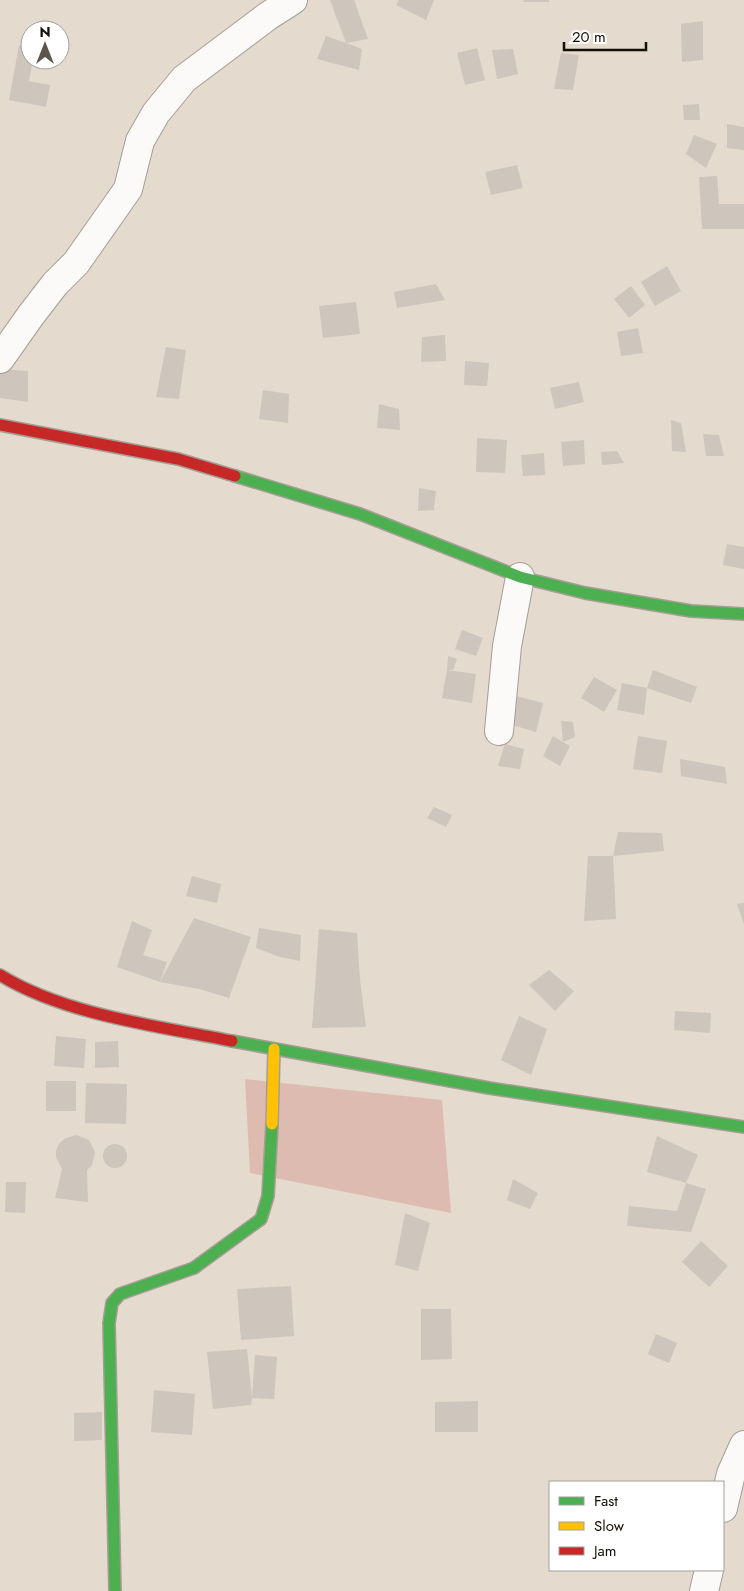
<svg xmlns="http://www.w3.org/2000/svg" width="744" height="1591" viewBox="0 0 744 1591" font-family="Jost,sans-serif">
  <rect width="100%" height="100%" fill="#e4dbce"/>
  <!-- green -->
  <path fill="#debbb0" d="M245,1079L442,1100L451,1213L250,1173Z"/>
  <!-- building -->
  <g fill="#cec5bc">
    <path d="M330,0H354L368,39L346,43L362,49L359,70L317,59L326,36L346,43Z"/>
    <path d="M399,0H434L426,20L396,5Z"/>
    <path d="M524,0H549V2H523Z"/>
    <path d="M703,21V60L682,62L681,24Z"/>
    <path d="M19,45L30,47V60H33L29,81L50,85L46,107L9,100Z"/>
    <path d="M477,48L485,80L465,85L457,53Z"/>
    <path d="M513,49L518,74L497,79L492,50Z"/>
    <path d="M561,53L579,55L573,90L554,89Z"/>
    <path d="M699,104L700,120H684L683,105Z"/>
    <path d="M727,124L744,127V150L727,148Z"/>
    <path d="M694,135L717,144L706,168L686,154Z"/>
    <path d="M517,165L523,188L491,195L485,172Z"/>
    <path d="M717,176L719,204H744V229H702L699,177Z"/>
    <path d="M667,266L681,291L655,306L641,282Z"/>
    <path d="M436,284L445,300L397,308L394,292Z"/>
    <path d="M631,286L645,305L629,318L614,299Z"/>
    <path d="M356,302L360,334L323,338L319,306Z"/>
    <path d="M638,328L643,353L621,356L617,332Z"/>
    <path d="M445,335L446,361L421,362L422,337Z"/>
    <path d="M166,347L186,350L179,399L156,397Z"/>
    <path d="M465,361L489,363L487,386L464,385Z"/>
    <path d="M0,369L28,371V402L0,398Z"/>
    <path d="M579,382L584,402L555,409L550,388Z"/>
    <path d="M263,390L289,394L288,423L259,419Z"/>
    <path d="M379,404L399,409L400,430L377,428Z"/>
    <path d="M671,420L681,423L686,452L672,451Z"/>
    <path d="M703,434L719,435L724,456H706Z"/>
    <path d="M477,438L507,440L505,473L476,472Z"/>
    <path d="M584,440L585,464L563,466L561,442Z"/>
    <path d="M617,451L624,463L602,465L601,452Z"/>
    <path d="M544,453L545,475L523,476L521,455Z"/>
    <path d="M419,488L436,491L434,510L418,511Z"/>
    <path d="M727,544L744,547V569L723,565Z"/>
    <path d="M462,630L483,638L476,656L455,649Z"/>
    <path d="M448,656L457,659L453,670H447Z"/>
    <path d="M447,670L476,674L472,703L442,698Z"/>
    <path d="M653,670L697,687L691,703L647,688Z"/>
    <path d="M594,677L617,690L604,712L581,698Z"/>
    <path d="M622,683L647,688L644,715L617,710Z"/>
    <path d="M512,695L543,703L536,732L505,723Z"/>
    <path d="M561,721L573,722L575,737L563,742Z"/>
    <path d="M553,736L570,746L560,766L543,756Z"/>
    <path d="M638,736L667,741L662,773L633,769Z"/>
    <path d="M505,744L524,749L520,769L498,766Z"/>
    <path d="M680,759L725,767L727,784L681,776Z"/>
    <path d="M434,807L452,815L446,827L427,818Z"/>
    <path d="M618,832L662,833L664,851L613,856L616,919L584,921L588,856H613Z"/>
    <path d="M192,876L221,884L217,903L186,896Z"/>
    <path d="M744,903V924L737,904Z"/>
    <path d="M194,918L251,937L229,998L199,989L160,982Z"/>
    <path d="M132,921L152,930L143,955L167,962L160,982L117,967Z"/>
    <path d="M259,928L301,935L300,961L280,957L256,948Z"/>
    <path d="M319,929L357,933L360,980L366,1027L312,1028Z"/>
    <path d="M549,970L574,991L555,1011L529,985Z"/>
    <path d="M675,1011L711,1013L710,1033L674,1030Z"/>
    <path d="M519,1016L547,1029L531,1075L501,1060Z"/>
    <path d="M56,1036L86,1039L84,1068L54,1066Z"/>
    <path d="M118,1041L119,1067L95,1068V1042Z"/>
    <rect x="46" y="1081" width="30" height="30"/>
    <path d="M86,1083L127,1084L126,1124L85,1123Z"/>
    <path d="M76,1135L89,1140L95,1152L92,1165L87,1170L88,1202L55,1198L62,1169L56,1157V1150L59,1144L64,1139Z"/>
    <path d="M657,1136L698,1155L686,1183L647,1172Z"/>
    <circle cx="115" cy="1156" r="12"/>
    <path d="M513,1179L538,1193L530,1209L507,1200Z"/>
    <path d="M6,1182H26L25,1213L5,1212Z"/>
    <path d="M686,1183L706,1189L691,1232L627,1226L629,1206L677,1211Z"/>
    <path d="M405,1213L430,1223L418,1271L395,1265Z"/>
    <path d="M701,1241L728,1266L709,1287L682,1262Z"/>
    <path d="M291,1286L294,1336L241,1340L237,1289Z"/>
    <path d="M421,1309H451L452,1359L421,1360Z"/>
    <path d="M656,1334L677,1343L669,1363L648,1354Z"/>
    <path d="M247,1349L252,1398L251,1405L213,1409L207,1352Z"/>
    <path d="M255,1355L277,1357L274,1399L252,1398Z"/>
    <path d="M154,1390L195,1394L192,1435L151,1432Z"/>
    <path d="M478,1401V1432H435V1402Z"/>
    <path d="M102,1412V1440L74,1441V1413Z"/>
  </g>
  <g fill="none" stroke-linecap="round" stroke-linejoin="round">
    <!-- street casing -->
    <g stroke="#a59e94" stroke-width="30">
      <g id="street">
        <path d="M0,359L31,315L55,284L76,263L128,189L140,141L156,113L184,79L268,16L293,0"/>
        <path d="M499,731L507,646L520,577"/>
        <path d="M723,1508L731,1474L744,1445"/>
        <path d="M704,1591L709,1570"/>
      </g>
    </g>
    <!-- fast casing -->
    <g stroke="#a59e94" stroke-width="14">
      <g id="fast">
        <path d="M235,476L360,514L520,577L585,593L691,611L744,614"/>
        <path d="M232,1041L489,1088L744,1127"/>
        <path d="M115,1591L109,1323L112,1303L120,1294L194,1268L261,1219L268,1196L272,1124"/>
      </g>
    </g>
    <!-- slow casing -->
    <g stroke="#a59e94" stroke-width="14">
      <path id="slow" d="M272,1124L274,1049"/>
    </g>
    <!-- jam casing -->
    <g stroke="#a59e94" stroke-width="14">
      <g id="jam">
        <path d="M0,425L178,459L235,476"/>
        <path d="M0,975C65,1015 158,1026 232,1041"/>
      </g>
    </g>
    <!-- street -->
    <use href="#street" stroke="#fbfaf8" stroke-width="28"/>
    <!-- fast -->
    <use href="#fast" stroke="#4caf50" stroke-width="11"/>
    <!-- slow -->
    <use href="#slow" stroke="#ffc107" stroke-width="11"/>
    <!-- jam -->
    <use href="#jam" stroke="#c62828" stroke-width="11"/>
  </g>
  <!-- legend -->
  <rect x="549" y="1481" width="175" height="90" fill="#ffffff" stroke="#a19f9b"/>
  <rect x="559" y="1497" width="25" height="8" fill="#4caf50" stroke="#a19f9b"/>
  <text x="594" y="1506" font-size="15" fill="#140f06">Fast</text>
  <rect x="559" y="1522" width="25" height="8" fill="#ffc107" stroke="#a19f9b"/>
  <text x="594" y="1531" font-size="15" fill="#140f06">Slow</text>
  <rect x="559" y="1547" width="25" height="8" fill="#c62828" stroke="#a19f9b"/>
  <text x="594" y="1556" font-size="15" fill="#140f06">Jam</text>
  <!-- north arrow -->
  <g transform="translate(45 45)"><circle r="24" fill="#ffffff" stroke="#a19f9b"/>
  <path d="M0-4L9 19L0 12L-9 19Z" fill="#5d564c"/>
  <text y="-8" font-size="14" font-weight="bold" text-anchor="middle" fill="#140f06">N</text>
  </g>
  <!-- scale -->
  <path d="M564 42v8h82v-8" fill="none" stroke="#140f06" stroke-width="2.5"/>
  <text x="572" y="42" font-size="15" fill="#140f06" stroke="#ffffff" stroke-width="4" paint-order="stroke">20 m</text>
</svg>
